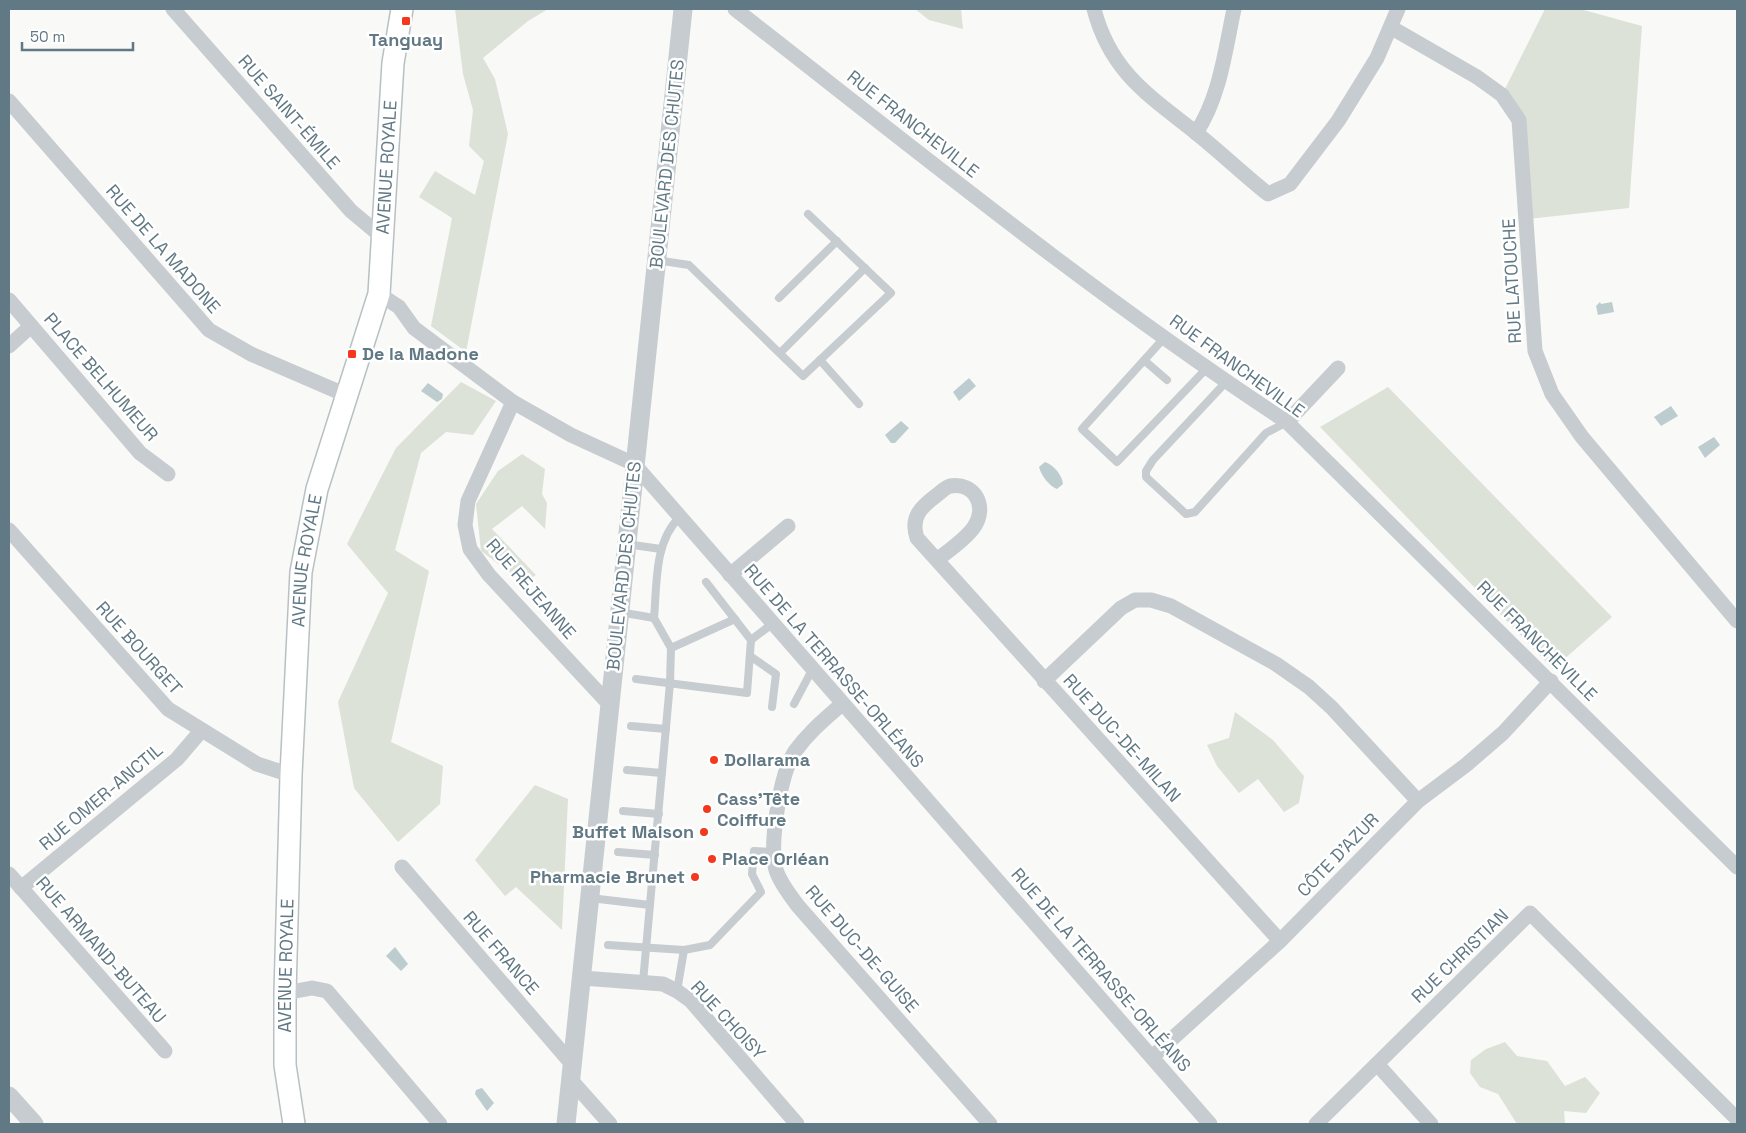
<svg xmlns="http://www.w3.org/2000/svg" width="1746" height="1133" viewBox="0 0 1746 1133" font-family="'Space Grotesk',sans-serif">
  <rect width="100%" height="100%" fill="#f9f9f7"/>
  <!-- green -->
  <g fill="#dce2d7">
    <path d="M455,9H548L528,21L483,58L495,79L508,134L466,352L431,326L452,218L419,197L435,171L475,195L484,161L469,146L473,110L463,74Z"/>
    <path d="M915,9H961L963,29L929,20Z"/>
    <path d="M1545,9H1580L1642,26L1629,208L1528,219L1523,153L1502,95Z"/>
    <path d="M461,382L496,401L473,435L446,432L421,453L395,550L429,571L391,742L443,766L440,804L398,842L354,788L338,702L388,593L347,544L396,448Z"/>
    <path d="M1388,387L1612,617L1553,669L1320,427Z"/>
    <path d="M522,454L545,469L542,494L547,503L545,529L522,506L492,529L536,575L524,583L481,551L476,504L498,471Z"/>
    <path d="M1235,712L1273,740L1304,776L1299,803L1284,812L1258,779L1239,793L1217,766L1207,745L1229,738Z"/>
    <path d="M535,785L568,799L562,930L516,887L505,896L475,860Z"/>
    <path d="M1505,1042L1517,1056L1547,1061L1565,1086L1585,1077L1600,1093L1586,1113L1564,1111L1565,1124H1517L1498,1094L1480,1087L1470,1073L1471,1060L1486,1049Z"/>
  </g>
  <!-- water -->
  <g fill="#bdcccf">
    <path d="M1600,302L1601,304L1612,302L1614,312L1598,315L1596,306Z"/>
    <path d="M969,378L976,386L959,401L953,392Z"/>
    <path d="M428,383L443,394L442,399L437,402L421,391Z"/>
    <path d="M1671,406L1678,416L1661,426L1654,417Z"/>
    <path d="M901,421L909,428L895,443H891L885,435Z"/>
    <path d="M1714,437L1720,445L1705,458L1698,447Z"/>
    <path d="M1045,462C1054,465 1062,475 1063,484L1057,489C1049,486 1041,475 1039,467Z"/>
    <path d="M395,947L408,964L401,971L386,956Z"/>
    <path d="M482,1088L494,1103L487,1111L475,1094L476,1090Z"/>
  </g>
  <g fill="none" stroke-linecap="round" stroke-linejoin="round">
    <!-- secondary casing -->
    <g stroke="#b8c0c3" stroke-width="24">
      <g id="secondary">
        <path id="s1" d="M294,1124L285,1065V993L291,775L301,572L317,489L379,294L393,63L402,9"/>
      </g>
    </g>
    <!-- service -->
    <g stroke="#c6cccf" stroke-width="8">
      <path d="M656,260L689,265L803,376L891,293L808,214"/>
      <path d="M779,298L837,241"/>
      <path d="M1165,337L1082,429L1117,462L1207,368"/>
      <path d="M781,352L865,268"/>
      <path d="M820,360L859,404"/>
      <path d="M1145,361L1167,380"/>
      <path d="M1226,382L1153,460L1146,471V477L1186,514L1195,512L1266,433L1287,422"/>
      <path d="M626,544L661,549"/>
      <path d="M619,612L654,618L671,648L670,683L643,982"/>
      <path d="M654,618C657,585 654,541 680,517"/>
      <path d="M751,640L772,624"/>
      <path d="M671,648L735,619"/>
      <path d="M750,656L776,674L772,707"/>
      <path d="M636,679L747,693L751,640L706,582"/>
      <path d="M794,704L812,670"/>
      <path d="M631,726L666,729"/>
      <path d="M627,770L662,773"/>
      <path d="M623,811L659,814"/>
      <path d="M618,852L655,855"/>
      <path d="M590,898L650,905"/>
      <path d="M608,945L684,950L677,991"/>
      <path d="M684,950L710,945L761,892L752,874L754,851L775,852"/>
    </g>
    <!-- minor -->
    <g stroke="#c6cccf" stroke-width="15">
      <path d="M173,9L351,211L381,236"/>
      <path d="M735,9C916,150 1095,296 1287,422L1737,867"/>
      <path d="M1094,9C1110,71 1148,95 1195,132C1220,152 1243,174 1268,194L1290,184L1338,121L1377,58L1398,9"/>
      <path d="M1392,28L1477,77L1502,95L1519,120L1535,351L1552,394L1582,437L1737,621"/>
      <path d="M9,101L209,330L251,354L346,395"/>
      <path d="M1196,133C1220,97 1225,51 1234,9"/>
      <path d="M379,294L399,307L414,328L513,402L571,435L634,464L1210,1124"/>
      <path d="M9,300L140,453L168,474"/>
      <path d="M9,346L31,326"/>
      <path d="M513,402L468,501L465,525L470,549L489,575L609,704"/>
      <path d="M1287,422L1338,368"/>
      <path d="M9,530L168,709L257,764L291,775"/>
      <path d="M937,560C949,550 965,540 974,527C988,507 975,482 950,486C946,487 941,492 937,495C921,507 910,517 917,538L1280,941"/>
      <path d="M730,575L788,526"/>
      <path d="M1044,681L1121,608L1135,600H1151L1171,606L1276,664L1309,687L1332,708L1418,801"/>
      <path d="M842,704C825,719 809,732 796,750C780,772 769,844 776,870C780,883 790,895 798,906L990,1124"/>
      <path d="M402,867L572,1064"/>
      <path d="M9,874L165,1051"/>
      <path d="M21,888L177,759L201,731"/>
      <path d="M582,978L663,984L677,991L691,1001L797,1124"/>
      <path d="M285,993L312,988L327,991L440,1124"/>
      <path d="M1152,1057L1280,941L1418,801L1466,765L1503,733L1551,681"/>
      <path d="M1377,1064L1431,1124"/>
      <path d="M570,1079L610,1124"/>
      <path d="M1316,1124L1530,913L1737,1119"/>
    </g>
    <!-- tertiary -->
    <g stroke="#c6cccf" stroke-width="19">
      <path d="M9,1096L34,1124"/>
      <path d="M566,1124L683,9"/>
    </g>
    <!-- secondary -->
    <use href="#secondary" stroke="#fff" stroke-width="21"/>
  </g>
  <!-- markers -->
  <g fill="#f3381d" stroke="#fff" stroke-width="2">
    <rect x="401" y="16" width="10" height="10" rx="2.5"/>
    <rect x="347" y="349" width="10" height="10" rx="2.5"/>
    <circle cx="714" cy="760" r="5"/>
    <circle cx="707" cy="809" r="5"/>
    <circle cx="704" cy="832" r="5"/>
    <circle cx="712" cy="859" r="5"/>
    <circle cx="695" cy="877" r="5"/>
  </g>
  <g text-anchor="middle" stroke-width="5" stroke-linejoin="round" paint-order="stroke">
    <!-- poi labels -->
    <g font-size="18" font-weight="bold" fill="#617984" stroke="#fff" text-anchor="start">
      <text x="406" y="46" text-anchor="middle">Tanguay</text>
      <text x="362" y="360">De la Madone</text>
      <text x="724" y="766">Dollarama</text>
      <text x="717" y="805">Cass'Tête<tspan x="717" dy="21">Coiffure</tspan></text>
      <text x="694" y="838" text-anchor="end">Buffet Maison</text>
      <text x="722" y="865">Place Orléan</text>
      <text x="685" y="883" text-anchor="end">Pharmacie Brunet</text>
    </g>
    <!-- street labels -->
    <g font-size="18" fill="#617984" stroke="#fff">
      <text transform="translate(289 112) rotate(49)" y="6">RUE SAINT-ÉMILE</text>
      <text transform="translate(913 124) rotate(38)" y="6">RUE FRANCHEVILLE</text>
      <text transform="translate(667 164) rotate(-84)" y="6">BOULEVARD DES CHUTES</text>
      <text dy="6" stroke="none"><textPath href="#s1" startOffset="969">AVENUE ROYALE</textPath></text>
      <text transform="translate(163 249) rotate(49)" y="6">RUE DE LA MADONE</text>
      <text transform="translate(1512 281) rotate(-93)" y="6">RUE LATOUCHE</text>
      <text transform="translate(1237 366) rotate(36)" y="6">RUE FRANCHEVILLE</text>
      <text transform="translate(101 377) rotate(49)" y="6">PLACE BELHUMEUR</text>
      <text dy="6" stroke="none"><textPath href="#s1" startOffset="565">AVENUE ROYALE</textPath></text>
      <text transform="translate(624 566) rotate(-84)" y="6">BOULEVARD DES CHUTES</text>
      <text transform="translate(531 589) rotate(49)" y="6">RUE REJEANNE</text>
      <text transform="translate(1537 641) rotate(45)" y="6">RUE FRANCHEVILLE</text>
      <text transform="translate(139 648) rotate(48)" y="6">RUE BOURGET</text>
      <text transform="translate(834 666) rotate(49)" y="6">RUE DE LA TERRASSE-ORLÉANS</text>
      <text transform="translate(1122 738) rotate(48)" y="6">RUE DUC-DE-MILAN</text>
      <text transform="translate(101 797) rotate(-40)" y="6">RUE OMER-ANCTIL</text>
      <text transform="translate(1338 855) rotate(-46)" y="6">CÔTE D'AZUR</text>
      <text transform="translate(862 949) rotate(49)" y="6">RUE DUC-DE-GUISE</text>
      <text transform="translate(101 950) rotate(49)" y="6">RUE ARMAND-BUTEAU</text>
      <text transform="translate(501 953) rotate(49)" y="6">RUE FRANCE</text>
      <text transform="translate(1460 956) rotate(-44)" y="6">RUE CHRISTIAN</text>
      <text dy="6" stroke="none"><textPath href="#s1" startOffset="159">AVENUE ROYALE</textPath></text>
      <text transform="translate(1101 970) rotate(49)" y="6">RUE DE LA TERRASSE-ORLÉANS</text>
      <text transform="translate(728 1020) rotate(47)" y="6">RUE CHOISY</text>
    </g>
  </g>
  <!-- border -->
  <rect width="1746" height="1133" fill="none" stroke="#617984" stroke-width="20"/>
  <!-- scale -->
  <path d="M22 42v8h111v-8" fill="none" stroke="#617984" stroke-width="2.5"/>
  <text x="30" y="42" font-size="15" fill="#617984" stroke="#ffffff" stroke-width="4" paint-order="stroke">50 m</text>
</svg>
